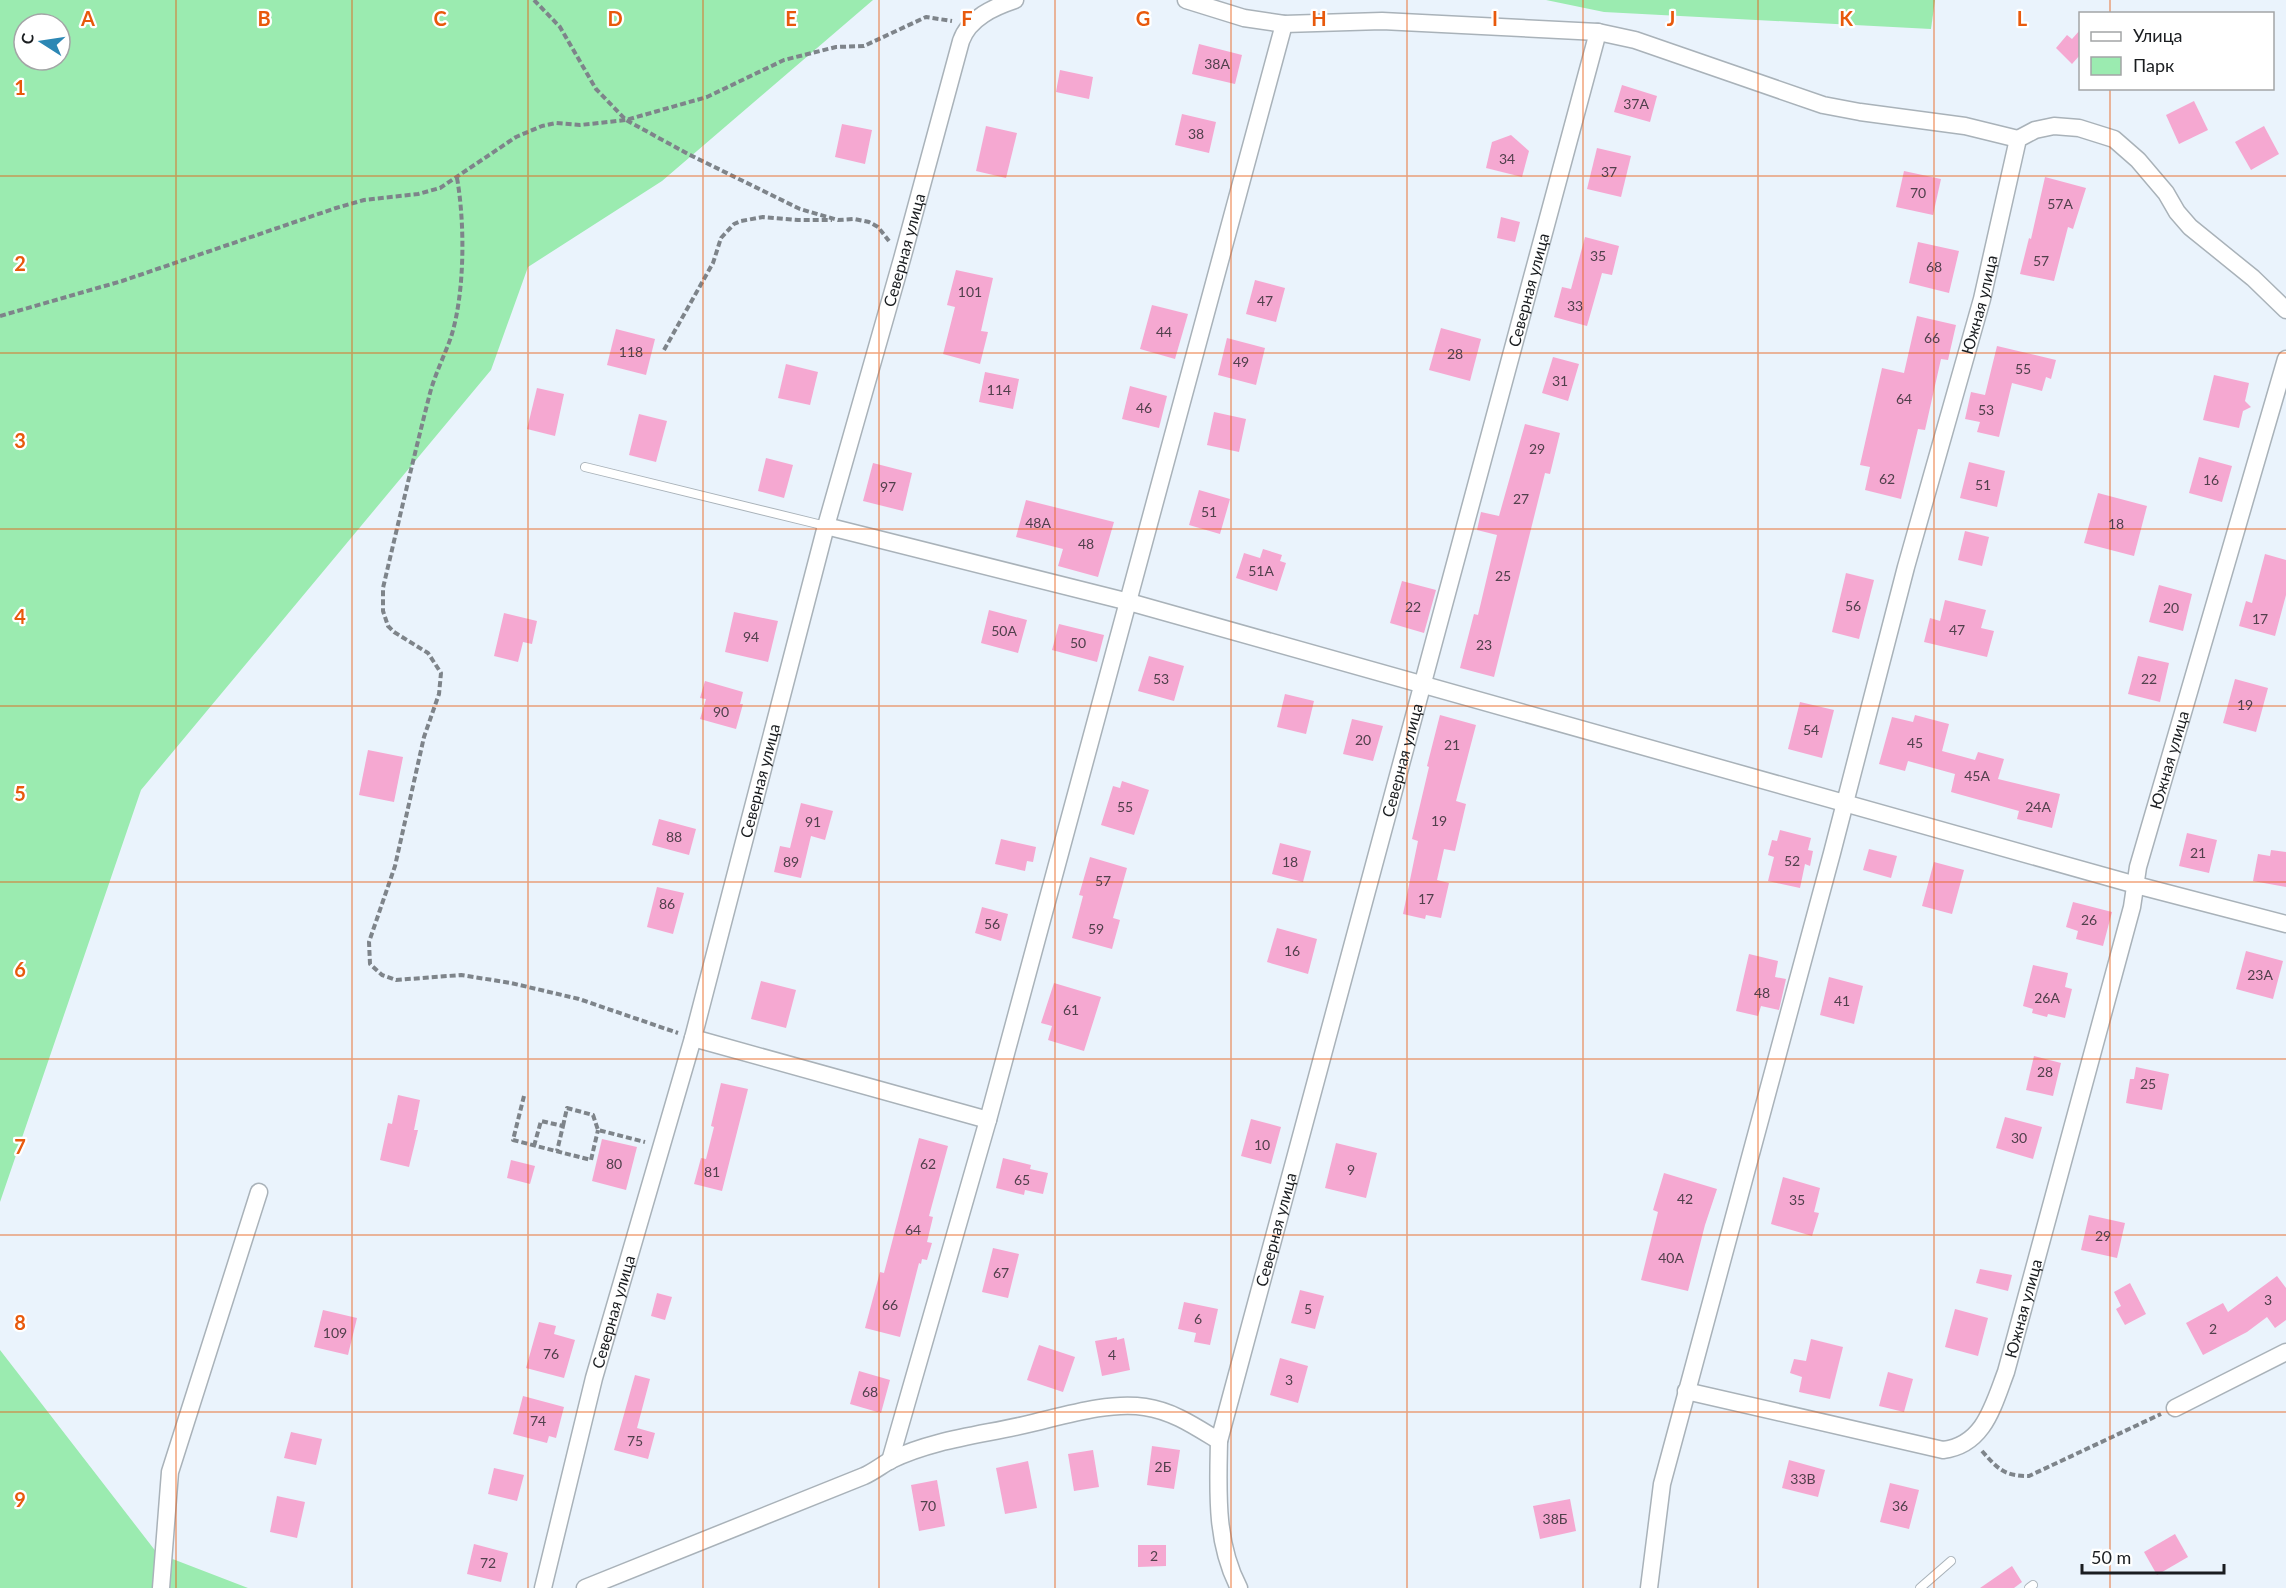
<svg xmlns="http://www.w3.org/2000/svg" width="2286" height="1588" viewBox="0 0 2286 1588" font-family="Lato,sans-serif">
  <rect width="100%" height="100%" fill="#eaf3fc"/>
  <!-- green -->
  <g fill="#9bebb0" fill-rule="evenodd">
    <path d="M0,0H873L662,181L528,267L491,370L141,790L0,1202ZM24,24H60V60H24Z"/>
    <path d="M1546,0H1935L1931,29L1604,12Z"/>
    <path d="M0,1350L157,1553L248,1588H0Z"/>
  </g>
  <!-- building -->
  <g fill="#f5a8d1">
    <path d="M2080,30V55L2072,64L2056,48L2067,35L2072,39Z"/>
    <path d="M1199,44L1242,55L1235,84L1192,74Z"/>
    <path d="M1060,70L1093,77L1089,99L1056,92Z"/>
    <path d="M1622,85L1657,96L1650,122L1614,112Z"/>
    <path d="M2194,101L2208,130L2179,144L2166,115Z"/>
    <path d="M1182,114L1216,122L1209,153L1175,145Z"/>
    <path d="M842,124L872,130L865,164L835,157Z"/>
    <path d="M986,126L1017,133L1006,178L976,171Z"/>
    <path d="M2264,126L2279,154L2251,170L2235,142Z"/>
    <path d="M1511,135L1529,151L1522,177L1486,168L1492,142Z"/>
    <path d="M1597,148L1631,156L1621,197L1587,189Z"/>
    <path d="M1904,171L1941,179L1933,215L1896,207Z"/>
    <path d="M2045,177L2086,188L2073,229L2068,227L2054,281L2020,274L2029,238L2031,239Z"/>
    <path d="M1501,217L1520,222L1515,242L1497,238Z"/>
    <path d="M1585,237L1619,246L1612,275L1602,273L1587,326L1554,317L1562,287L1571,289Z"/>
    <path d="M1918,242L1959,251L1949,293L1909,283Z"/>
    <path d="M956,270L993,278L981,331L988,332L980,364L943,354L955,307L947,305Z"/>
    <path d="M1255,280L1285,288L1276,322L1246,314Z"/>
    <path d="M1152,305L1188,314L1175,359L1140,349Z"/>
    <path d="M1917,316L1956,325L1948,360L1941,359L1925,430L1918,429L1901,499L1865,490L1870,467L1860,465L1882,368L1904,373Z"/>
    <path d="M1441,328L1481,339L1470,381L1429,370Z"/>
    <path d="M616,329L655,339L646,375L607,365Z"/>
    <path d="M1227,338L1265,348L1256,385L1218,375Z"/>
    <path d="M1997,346L2056,360L2051,379L2046,377L2042,391L2012,383L1999,437L1977,432L1980,422L1965,419L1971,392L1985,395Z"/>
    <path d="M1553,357L1579,364L1568,401L1542,393Z"/>
    <path d="M786,364L818,372L810,405L778,398Z"/>
    <path d="M985,372L1019,379L1013,409L979,402Z"/>
    <path d="M2214,375L2249,383L2245,401L2251,407L2243,411L2239,428L2203,420Z"/>
    <path d="M1130,386L1167,396L1159,428L1122,419Z"/>
    <path d="M537,388L564,394L555,436L527,429Z"/>
    <path d="M1214,412L1246,419L1239,452L1207,445Z"/>
    <path d="M639,414L667,421L656,462L629,455Z"/>
    <path d="M1525,424L1560,433L1550,474L1545,473L1494,677L1460,668L1474,614L1478,615L1497,535L1477,530L1481,512L1499,516Z"/>
    <path d="M2199,457L2232,466L2222,502L2189,493Z"/>
    <path d="M766,458L793,465L784,498L758,491Z"/>
    <path d="M1969,462L2005,471L1997,507L1960,498Z"/>
    <path d="M873,463L912,473L903,511L863,501Z"/>
    <path d="M1199,490L1230,499L1220,534L1189,525Z"/>
    <path d="M2098,493L2147,506L2134,556L2084,543Z"/>
    <path d="M1026,500L1114,522L1098,577L1058,566L1063,549L1016,537Z"/>
    <path d="M1965,531L1989,537L1982,566L1958,560Z"/>
    <path d="M1263,549L1282,555L1280,561L1286,563L1277,591L1236,578L1244,553L1260,558Z"/>
    <path d="M2265,554L2286,560V595L2275,636L2239,626L2246,601L2252,603Z"/>
    <path d="M1846,573L1874,580L1859,639L1832,632Z"/>
    <path d="M1402,581L1436,590L1424,633L1390,623Z"/>
    <path d="M2159,585L2192,594L2183,631L2149,622Z"/>
    <path d="M1945,600L1986,610L1981,628L1994,631L1987,657L1924,642L1930,618L1940,621Z"/>
    <path d="M989,610L1027,620L1018,653L981,643Z"/>
    <path d="M734,612L778,621L768,662L725,652Z"/>
    <path d="M504,613L537,621L532,644L523,642L518,662L494,656Z"/>
    <path d="M1059,624L1104,635L1097,662L1052,650Z"/>
    <path d="M1149,656L1184,666L1174,701L1138,691Z"/>
    <path d="M2138,656L2169,663L2160,702L2128,694Z"/>
    <path d="M2235,679L2268,688L2256,732L2223,723Z"/>
    <path d="M705,681L743,692L740,704H743L736,729L700,719L706,699L700,698Z"/>
    <path d="M1285,694L1314,701L1306,734L1277,727Z"/>
    <path d="M1800,702L1834,710L1822,758L1788,749Z"/>
    <path d="M1440,715L1476,725L1456,801L1466,804L1455,851L1444,849L1437,880L1449,883L1441,918L1426,915L1425,919L1403,914L1418,841L1412,839L1429,767L1427,766Z"/>
    <path d="M1915,715L1949,724L1942,751L1975,760L1978,752L2004,759L1998,779L2060,794L2052,828L2017,819L2019,811L1951,792L1955,774L1908,761L1905,771L1879,764L1892,717L1913,722Z"/>
    <path d="M1352,719L1383,726L1373,761L1343,754Z"/>
    <path d="M368,750L403,757L394,802L359,795Z"/>
    <path d="M1122,781L1149,790L1134,835L1101,825L1113,786L1120,788Z"/>
    <path d="M801,803L833,811L825,840L811,836L801,878L774,872L780,846L790,848Z"/>
    <path d="M659,819L696,829L689,855L652,845Z"/>
    <path d="M1780,830L1811,838L1808,850L1813,851L1810,866L1805,864L1800,888L1768,881L1774,857L1768,855L1772,840L1777,841Z"/>
    <path d="M2187,833L2217,840L2209,873L2179,866Z"/>
    <path d="M1001,839L1036,847L1033,862L1027,861L1025,871L995,864Z"/>
    <path d="M1280,843L1311,851L1303,882L1272,874Z"/>
    <path d="M1869,849L1897,856L1891,878L1863,870Z"/>
    <path d="M2271,850L2286,852V887L2253,881L2258,854L2270,856Z"/>
    <path d="M1090,857L1127,868L1113,918L1120,920L1112,949L1072,938L1083,896L1079,895Z"/>
    <path d="M1934,862L1964,870L1952,914L1922,906Z"/>
    <path d="M657,887L684,893L673,934L647,927Z"/>
    <path d="M2073,902L2112,912L2103,946L2076,939L2078,931L2066,927Z"/>
    <path d="M982,907L1008,914L1001,941L975,933Z"/>
    <path d="M1277,928L1317,939L1308,974L1267,962Z"/>
    <path d="M2246,951L2283,961L2273,999L2236,989Z"/>
    <path d="M1749,954L1778,961L1775,977L1786,979L1779,1010L1761,1006L1758,1016L1736,1011Z"/>
    <path d="M2033,965L2068,973L2065,987L2072,989L2065,1018L2048,1014L2047,1017L2032,1013L2033,1009L2023,1006Z"/>
    <path d="M1829,977L1863,986L1854,1024L1820,1015Z"/>
    <path d="M761,981L796,990L786,1028L751,1019Z"/>
    <path d="M1054,983L1101,997L1084,1051L1048,1040L1052,1026L1041,1023Z"/>
    <path d="M2034,1056L2061,1063L2053,1096L2026,1090Z"/>
    <path d="M2136,1067L2169,1074L2162,1110L2126,1103L2130,1079H2134Z"/>
    <path d="M721,1083L748,1089L722,1191L694,1184L701,1158L706,1159L714,1127L711,1126Z"/>
    <path d="M398,1095L420,1100L414,1130H418L409,1167L380,1160L388,1123L392,1124Z"/>
    <path d="M2005,1117L2042,1127L2033,1159L1996,1148Z"/>
    <path d="M1251,1119L1281,1127L1271,1164L1241,1156Z"/>
    <path d="M919,1138L948,1146L929,1216L933,1217L927,1242L932,1243L927,1260L922,1259L921,1264L919,1263L900,1337L865,1328L880,1272L884,1273Z"/>
    <path d="M602,1139L637,1147L626,1190L592,1181Z"/>
    <path d="M1336,1143L1377,1153L1366,1198L1325,1188Z"/>
    <path d="M1003,1158L1031,1165L1030,1169L1048,1173L1043,1194L1025,1190L1024,1195L996,1188Z"/>
    <path d="M511,1160L535,1166L530,1184L507,1178Z"/>
    <path d="M1664,1173L1717,1189L1705,1225L1688,1291L1641,1280L1658,1212L1653,1210Z"/>
    <path d="M1783,1177L1820,1188L1814,1212L1819,1213L1812,1236L1771,1224Z"/>
    <path d="M2089,1215L2125,1223L2117,1258L2081,1250Z"/>
    <path d="M993,1248L1019,1254L1008,1298L982,1292Z"/>
    <path d="M1980,1269L2012,1275L2008,1291L1976,1283Z"/>
    <path d="M2277,1276L2286,1288V1320L2275,1328L2267,1317L2247,1332L2203,1355L2186,1323L2223,1303L2228,1312Z"/>
    <path d="M2130,1283L2146,1314L2125,1325L2116,1309L2121,1306L2114,1292Z"/>
    <path d="M1300,1290L1324,1296L1315,1329L1291,1323Z"/>
    <path d="M657,1293L672,1297L665,1320L651,1316Z"/>
    <path d="M1184,1302L1218,1309L1210,1345L1194,1342L1196,1333L1178,1329Z"/>
    <path d="M1955,1309L1988,1318L1978,1356L1945,1347Z"/>
    <path d="M323,1310L357,1318L348,1355L314,1347Z"/>
    <path d="M539,1322L556,1326L554,1334L575,1340L564,1378L526,1368Z"/>
    <path d="M1117,1337V1340L1124,1338L1130,1370L1102,1376L1095,1341Z"/>
    <path d="M1811,1339L1843,1347L1830,1399L1799,1392L1802,1377L1790,1373L1794,1359L1806,1361Z"/>
    <path d="M1039,1345L1075,1357L1063,1392L1027,1380Z"/>
    <path d="M1280,1358L1308,1366L1298,1403L1270,1395Z"/>
    <path d="M859,1371L890,1380L881,1413L850,1404Z"/>
    <path d="M1888,1372L1913,1379L1904,1412L1879,1406Z"/>
    <path d="M635,1375L650,1379L637,1428L655,1433L648,1459L614,1450Z"/>
    <path d="M523,1396L564,1407L556,1438L549,1436L547,1443L513,1434Z"/>
    <path d="M291,1432L322,1439L316,1465L284,1458Z"/>
    <path d="M1152,1446L1180,1450L1174,1489L1147,1485Z"/>
    <path d="M1093,1450L1099,1487L1074,1491L1068,1454Z"/>
    <path d="M1789,1460L1825,1470L1818,1497L1782,1488Z"/>
    <path d="M1028,1461L1037,1508L1005,1514L996,1468Z"/>
    <path d="M494,1468L524,1475L517,1501L488,1494Z"/>
    <path d="M937,1480L945,1526L919,1531L911,1485Z"/>
    <path d="M1890,1483L1919,1490L1909,1529L1880,1522Z"/>
    <path d="M277,1496L305,1502L297,1538L270,1532Z"/>
    <path d="M1570,1499L1576,1531L1540,1539L1533,1506Z"/>
    <path d="M2175,1534L2188,1557L2157,1575L2144,1552Z"/>
    <path d="M474,1544L508,1553L501,1582L467,1574Z"/>
    <path d="M1138,1545H1166V1566L1138,1567Z"/>
    <path d="M2012,1566L2022,1582L2014,1588H1980Z"/>
  </g>
  <g fill="none" stroke-linecap="round" stroke-linejoin="round">
    <!-- lane casing -->
    <g stroke="#a9b2b9" stroke-width="10">
      <g id="lane">
        <path d="M585,467L826,526"/>
        <path d="M1920,1588L1951,1561"/>
        <path d="M2029,1588L2033,1585"/>
      </g>
    </g>
    <!-- street casing -->
    <g stroke="#a9b2b9" stroke-width="19">
      <g id="street">
        <path d="M1186,0L1244,18L1284,24L1382,21L1598,32L1635,40L1823,105L1860,112L1965,126L2018,139"/>
        <path d="M826,526L1129,602L2136,885L2286,924"/>
        <path d="M693,1038L988,1120"/>
        <path id="s1" d="M1686,1391L1943,1450C1984,1445 1993,1406 2006,1372L2132,907L2138,867L2286,359"/>
        <path d="M2175,1408L2286,1352"/>
        <path d="M890,1461L988,1120L1284,24"/>
        <path d="M161,1588L170,1472L259,1192"/>
        <path id="s2" d="M543,1588L594,1378L693,1038L826,526L902,259L961,41C969,18 994,7 1015,0"/>
        <path d="M585,1588L864,1476C873,1472 882,1465 891,1460C932,1440 980,1435 1024,1425C1060,1417 1108,1401 1145,1407C1173,1411 1196,1427 1219,1441"/>
        <path id="s3" d="M1239,1588C1215,1542 1218,1491 1219,1441L1598,32"/>
        <path id="s4" d="M1649,1588L1662,1484L1832,853L1906,567L1982,299L2018,139L2035,130L2054,126L2079,128L2114,139L2138,160L2166,193L2177,212L2190,227L2253,278L2286,310"/>
      </g>
    </g>
    <!-- path -->
    <g stroke="#7e848a" stroke-width="4" stroke-dasharray="6 3" stroke-linecap="butt">
      <path d="M534,0L560,27L596,89L626,120L688,154L800,209L838,220L854,219L869,222L878,227L889,241"/>
      <path d="M457,178C465,223 465,293 451,337C444,357 434,376 429,397C413,460 398,524 383,588V611L388,626L394,632L428,653L441,673L439,694L424,737L395,866L369,942L370,964L382,975L396,980L461,975L511,983L579,999L678,1033"/>
      <path d="M0,316L122,281L336,208L364,200L418,194L440,188L516,137L542,126L556,123L580,125L626,120L707,97L784,60L836,47L864,46L926,17L952,21"/>
      <path d="M664,350L713,263L721,238L734,224L741,221L763,217L798,220H832"/>
      <path d="M524,1096L513,1140L591,1160L598,1130"/>
      <path d="M563,1126L567,1108L593,1115L598,1130L645,1142"/>
      <path d="M534,1146L541,1121L563,1126L557,1151"/>
      <path d="M1982,1451C1998,1469 2004,1476 2029,1476L2161,1414"/>
    </g>
    <!-- lane -->
    <use href="#lane" stroke="#fff" stroke-width="8"/>
    <!-- street -->
    <use href="#street" stroke="#fff" stroke-width="16"/>
  </g>
  <!-- grid -->
  <path fill="none" stroke="#e8590c" stroke-width="1.5" stroke-opacity="0.55" d="M176,0V1588M352,0V1588M528,0V1588M703,0V1588M879,0V1588M1055,0V1588M1231,0V1588M1407,0V1588M1583,0V1588M1758,0V1588M1934,0V1588M2110,0V14M2110,88V1588M0,176H2286M0,353H2286M0,529H2286M0,706H2286M0,882H2286M0,1059H2286M0,1235H2286M0,1412H2286"/>
  <g text-anchor="middle" stroke-width="4.5" stroke-linejoin="round" paint-order="stroke">
    <!-- number labels -->
    <g font-size="14" fill="#51404c">
      <text x="1217" y="69">38А</text>
      <text x="1636" y="109">37А</text>
      <text x="1196" y="139">38</text>
      <text x="1507" y="164">34</text>
      <text x="1609" y="177">37</text>
      <text x="1918" y="198">70</text>
      <text x="2060" y="209">57А</text>
      <text x="1598" y="261">35</text>
      <text x="2041" y="266">57</text>
      <text x="1934" y="272">68</text>
      <text x="970" y="297">101</text>
      <text x="1265" y="306">47</text>
      <text x="1575" y="311">33</text>
      <text x="1164" y="337">44</text>
      <text x="1932" y="343">66</text>
      <text x="631" y="357">118</text>
      <text x="1455" y="359">28</text>
      <text x="1241" y="367">49</text>
      <text x="2023" y="374">55</text>
      <text x="1560" y="386">31</text>
      <text x="999" y="395">114</text>
      <text x="1904" y="404">64</text>
      <text x="1144" y="413">46</text>
      <text x="1986" y="415">53</text>
      <text x="1537" y="454">29</text>
      <text x="1887" y="484">62</text>
      <text x="2211" y="485">16</text>
      <text x="1983" y="490">51</text>
      <text x="888" y="492">97</text>
      <text x="1521" y="504">27</text>
      <text x="1209" y="517">51</text>
      <text x="1038" y="528">48А</text>
      <text x="2116" y="529">18</text>
      <text x="1086" y="549">48</text>
      <text x="1261" y="576">51А</text>
      <text x="1503" y="581">25</text>
      <text x="1853" y="611">56</text>
      <text x="1413" y="612">22</text>
      <text x="2171" y="613">20</text>
      <text x="2260" y="624">17</text>
      <text x="1957" y="635">47</text>
      <text x="1004" y="636">50А</text>
      <text x="751" y="642">94</text>
      <text x="1078" y="648">50</text>
      <text x="1484" y="650">23</text>
      <text x="1161" y="684">53</text>
      <text x="2149" y="684">22</text>
      <text x="2245" y="710">19</text>
      <text x="721" y="717">90</text>
      <text x="1811" y="735">54</text>
      <text x="1363" y="745">20</text>
      <text x="1915" y="748">45</text>
      <text x="1452" y="750">21</text>
      <text x="1977" y="781">45А</text>
      <text x="1125" y="812">55</text>
      <text x="2038" y="812">24А</text>
      <text x="1439" y="826">19</text>
      <text x="813" y="827">91</text>
      <text x="674" y="842">88</text>
      <text x="2198" y="858">21</text>
      <text x="1792" y="866">52</text>
      <text x="791" y="867">89</text>
      <text x="1290" y="867">18</text>
      <text x="1103" y="886">57</text>
      <text x="1426" y="904">17</text>
      <text x="667" y="909">86</text>
      <text x="2089" y="925">26</text>
      <text x="992" y="929">56</text>
      <text x="1096" y="934">59</text>
      <text x="1292" y="956">16</text>
      <text x="2260" y="980">23А</text>
      <text x="1762" y="998">48</text>
      <text x="2047" y="1003">26А</text>
      <text x="1842" y="1006">41</text>
      <text x="1071" y="1015">61</text>
      <text x="2045" y="1077">28</text>
      <text x="2148" y="1089">25</text>
      <text x="2019" y="1143">30</text>
      <text x="1262" y="1150">10</text>
      <text x="614" y="1169">80</text>
      <text x="928" y="1169">62</text>
      <text x="1351" y="1175">9</text>
      <text x="712" y="1177">81</text>
      <text x="1022" y="1185">65</text>
      <text x="1685" y="1204">42</text>
      <text x="1797" y="1205">35</text>
      <text x="913" y="1235">64</text>
      <text x="2103" y="1241">29</text>
      <text x="1671" y="1263">40А</text>
      <text x="1001" y="1278">67</text>
      <text x="2268" y="1305">3</text>
      <text x="890" y="1310">66</text>
      <text x="1308" y="1314">5</text>
      <text x="1198" y="1324">6</text>
      <text x="2213" y="1334">2</text>
      <text x="335" y="1338">109</text>
      <text x="551" y="1359">76</text>
      <text x="1112" y="1360">4</text>
      <text x="1289" y="1385">3</text>
      <text x="870" y="1397">68</text>
      <text x="538" y="1426">74</text>
      <text x="635" y="1446">75</text>
      <text x="1163" y="1472">2Б</text>
      <text x="1803" y="1484">33В</text>
      <text x="928" y="1511">70</text>
      <text x="1900" y="1511">36</text>
      <text x="1555" y="1524">38Б</text>
      <text x="1154" y="1561">2</text>
      <text x="488" y="1568">72</text>
    </g>
    <!-- street labels -->
    <g font-size="16" fill="#1a1d20" stroke="#fff">
      <text dy="6" stroke="none"><textPath href="#s2" startOffset="1386">Северная улица</textPath></text>
      <text dy="6" stroke="none"><textPath href="#s3" startOffset="1342">Северная улица</textPath></text>
      <text dy="6" stroke="none"><textPath href="#s4" startOffset="1326">Южная улица</textPath></text>
      <text dy="6" stroke="none"><textPath href="#s3" startOffset="855">Северная улица</textPath></text>
      <text dy="6" stroke="none"><textPath href="#s1" startOffset="1004">Южная улица</textPath></text>
      <text dy="6" stroke="none"><textPath href="#s2" startOffset="836">Северная улица</textPath></text>
      <text dy="6" stroke="none"><textPath href="#s3" startOffset="369">Северная улица</textPath></text>
      <text dy="6" stroke="none"><textPath href="#s1" startOffset="436">Южная улица</textPath></text>
      <text dy="6" stroke="none"><textPath href="#s2" startOffset="285">Северная улица</textPath></text>
    </g>
  </g>
  <g font-size="20" text-anchor="middle" font-weight="bold" fill="#e8590c" stroke="#fff" stroke-width="4.5" stroke-linejoin="round" paint-order="stroke">
    <text x="88" y="26">A</text>
    <text x="264" y="26">B</text>
    <text x="440" y="26">C</text>
    <text x="615" y="26">D</text>
    <text x="791" y="26">E</text>
    <text x="967" y="26">F</text>
    <text x="1143" y="26">G</text>
    <text x="1319" y="26">H</text>
    <text x="1495" y="26">I</text>
    <text x="1671" y="26">J</text>
    <text x="1846" y="26">K</text>
    <text x="2022" y="26">L</text>
    <text x="20" y="95">1</text>
    <text x="20" y="271">2</text>
    <text x="20" y="448">3</text>
    <text x="20" y="624">4</text>
    <text x="20" y="801">5</text>
    <text x="20" y="977">6</text>
    <text x="20" y="1154">7</text>
    <text x="20" y="1330">8</text>
    <text x="20" y="1507">9</text>
  </g>
  <!-- legend -->
  <rect x="2079" y="12" width="195" height="78" fill="#ffffff" stroke="#a3a5a6" stroke-width="1.5"/>
  <rect x="2091" y="32" width="30" height="9" fill="#ffffff" stroke="#a3a5a6" stroke-width="1.5"/>
  <text x="2133" y="42" font-size="18" fill="#1a1d20">Улица</text>
  <rect x="2091" y="57" width="30" height="18" fill="#9bebb0" stroke="#a3a5a6" stroke-width="1.5"/>
  <text x="2133" y="72" font-size="18" fill="#1a1d20">Парк</text>
  <!-- north arrow -->
  <g transform="translate(42 42) rotate(282)"><circle r="28" fill="#ffffff" stroke="#a3a5a6" stroke-width="1.5"/>
  <path d="M0-4.5L10 22L0 15L-10 22Z" fill="#2c87b4"/>
  <text y="-9" font-size="16" font-weight="bold" text-anchor="middle" fill="#1a1d20">С</text>
  </g>
  <!-- scale -->
  <path d="M2082 1564v9h142v-9" fill="none" stroke="#1a1d20" stroke-width="3"/>
  <text x="2091" y="1564" font-size="18" fill="#1a1d20" stroke="#ffffff" stroke-width="4.5" paint-order="stroke">50 m</text>
</svg>
